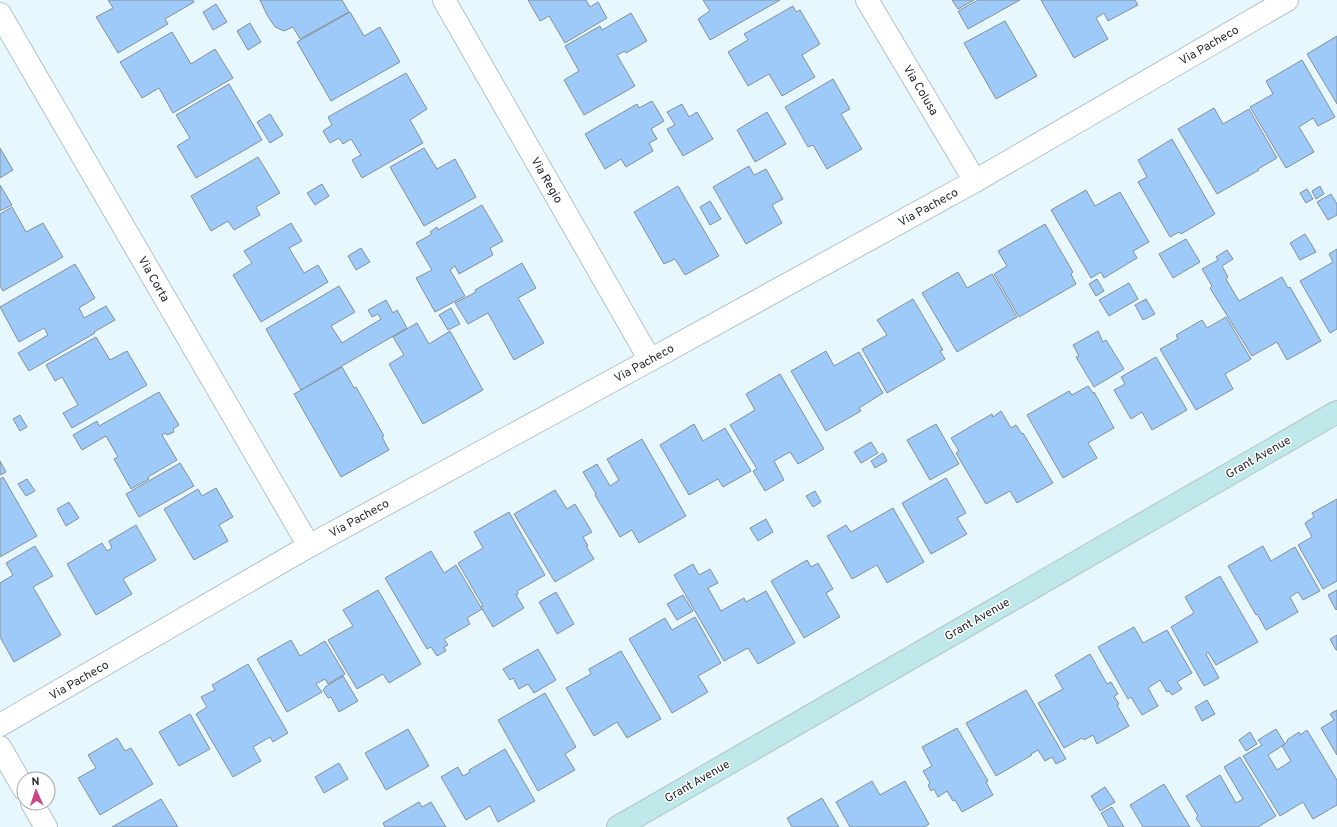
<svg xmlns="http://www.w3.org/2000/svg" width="1337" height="827" viewBox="0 0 1337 827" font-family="Overpass,sans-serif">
  <rect width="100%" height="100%" fill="#e6f7fe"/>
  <!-- building -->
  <g fill="#9ecafa" stroke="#858f9a">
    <path d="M108,0H193L194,2L165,19L168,24L118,53L96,17L113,8Z"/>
    <path d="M260,0H342L349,12L300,39L293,27L284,31L275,27L267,15Z"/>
    <path d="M528,0H586L590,7L598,2L607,18L565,43L549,16L540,21Z"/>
    <path d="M703,0H780L710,40L698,19L710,11Z"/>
    <path d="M952,0H974L958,9Z"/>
    <path d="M978,0H1020L968,29L958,11Z"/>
    <path d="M1041,0H1135L1138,5L1108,21L1104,13L1096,18L1108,39L1074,58Z"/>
    <path d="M216,4L227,22L213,30L203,12Z"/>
    <path d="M793,6L796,12L800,10L820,44L802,55L815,77L782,96L769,74L748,86L728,52L748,40L744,34Z"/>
    <path d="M350,12L364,36L380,27L400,62L331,101L297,42Z"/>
    <path d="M631,13L647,41L626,53L625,51L617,55L635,86L584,115L564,80L579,71L565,46L600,26L602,30Z"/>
    <path d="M1005,21L1037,76L996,99L964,43Z"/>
    <path d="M250,23L261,42L248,50L237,31Z"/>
    <path d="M172,32L191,64L215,49L233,78L173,113L159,88L142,98L120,62Z"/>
    <path d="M1337,36V104L1307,54Z"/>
    <path d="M1302,60L1335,117L1318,126L1313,118L1299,127L1314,152L1286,168L1250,107L1273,94L1266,81Z"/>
    <path d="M406,73L427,109L410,120L423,143L362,178L352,160L361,155L351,139L343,144L339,138L330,143L323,131L332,125L328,117Z"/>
    <path d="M833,79L850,109L841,114L862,149L827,169L813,145L808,147L785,107Z"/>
    <path d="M229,84L262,140L196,178L177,146L190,138L176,115Z"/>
    <path d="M652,101L664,121L651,129L657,139L649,143L653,151L626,167L621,159L605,169L585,134L637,104L639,108Z"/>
    <path d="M682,104L689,117L697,112L713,139L683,156L667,129L675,125L667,112Z"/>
    <path d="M1214,108L1223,124L1249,109L1277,158L1258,169L1259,170L1217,194L1178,129Z"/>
    <path d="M767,112L786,144L755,162L737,130Z"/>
    <path d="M270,114L283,135L270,143L257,122Z"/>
    <path d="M1172,139L1215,214L1181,234L1179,232L1170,237L1138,182L1147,177L1138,160Z"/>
    <path d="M0,148L13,170L0,178Z"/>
    <path d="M424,148L437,169L455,159L476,197L424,226L390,167Z"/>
    <path d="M258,157L280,193L256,207L260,215L234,230L228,221L211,231L191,196Z"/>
    <path d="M749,166L754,175L766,169L783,199L772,205L782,223L746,244L713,187Z"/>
    <path d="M322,184L329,196L315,205L307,193Z"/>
    <path d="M0,185L12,205L0,211Z"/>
    <path d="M678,186L719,256L685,275L675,259L664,264L634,212Z"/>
    <path d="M1320,186L1324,194L1316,199L1312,191Z"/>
    <path d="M1307,189L1313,199L1306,203L1300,193Z"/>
    <path d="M1086,190L1095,206L1120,192L1149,242L1133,251L1137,258L1104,278L1101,272L1091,278L1051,210Z"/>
    <path d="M1331,194L1337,204V215L1328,220L1317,202Z"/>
    <path d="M710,201L721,219L710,225L700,207Z"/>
    <path d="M482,205L503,241L490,248L493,255L459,274L455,266L450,270L465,296L435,312L416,278L432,270L416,243L432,234L430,232L437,227L438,230Z"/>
    <path d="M12,207L26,232L43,223L63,257L3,291L0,286V214Z"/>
    <path d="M291,223L302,241L289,248L304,273L318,265L328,282L261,322L233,275L252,263L244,251Z"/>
    <path d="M1045,224L1073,272L1071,274L1076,284L1019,317L994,274L1007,266L998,251Z"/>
    <path d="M1305,234L1316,252L1300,260L1290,243Z"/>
    <path d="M1186,239L1200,262L1173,278L1159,254Z"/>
    <path d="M361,248L370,262L356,270L348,256Z"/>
    <path d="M1337,249V329L1330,333L1300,281L1333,262L1329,254Z"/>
    <path d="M1227,250L1233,259L1222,266L1228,277L1226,279L1239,301L1282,277L1288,288L1290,287L1321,341L1287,360L1277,342L1252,356L1210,288L1212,286L1202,269L1218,260L1216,257Z"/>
    <path d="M522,263L536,288L518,298L544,343L514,360L488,313L468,324L455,303L476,292L475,290Z"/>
    <path d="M75,264L95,298L79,308L84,318L106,306L115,320L94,332L95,333L29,371L18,353L48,335L44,328L19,342L0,307Z"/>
    <path d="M958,272L967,288L992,274L1017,317L957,352L922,293Z"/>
    <path d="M1097,279L1104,291L1096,296L1089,284Z"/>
    <path d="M1129,283L1138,299L1109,316L1099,300Z"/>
    <path d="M339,286L355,312L331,326L342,343L381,319L378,314L372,317L368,310L386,300L393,313L397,310L407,328L301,390L266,329Z"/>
    <path d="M913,299L943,350L940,351L945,359L887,393L862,349L887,335L877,320Z"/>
    <path d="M1146,299L1155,314L1143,320L1135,305Z"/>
    <path d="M451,308L460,324L448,330L439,315Z"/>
    <path d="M1226,317L1251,359L1225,374L1233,389L1196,410L1160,349L1178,339L1176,335L1202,320L1207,328Z"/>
    <path d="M417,323L429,344L450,331L483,390L423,424L389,364L404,355L393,337Z"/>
    <path d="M1098,331L1103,342L1106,340L1124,369L1094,387L1076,357L1079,356L1073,345Z"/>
    <path d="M96,337L110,360L127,351L147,385L72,428L63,413L78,405L62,377L55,381L46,365Z"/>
    <path d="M826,351L834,366L859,352L883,393L859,408L861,411L826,431L791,371Z"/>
    <path d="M1156,357L1187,410L1152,430L1142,412L1131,419L1114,390L1125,384L1121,377Z"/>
    <path d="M342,367L354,388L356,387L384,436L382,437L389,450L341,477L294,394Z"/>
    <path d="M780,374L824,449L798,464L790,452L774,461L784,480L765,491L753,471L757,469L730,425L755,410L746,394Z"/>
    <path d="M1088,386L1093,393L1094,392L1114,428L1088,443L1097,458L1063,478L1027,415L1069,391L1072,395Z"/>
    <path d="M159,392L179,425L173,429L174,432L167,435L166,433L162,435L177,460L148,477L149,479L131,489L114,459L118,457L106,436L82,450L73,435L97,421L99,426Z"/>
    <path d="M1001,411L1011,428L1016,425L1022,434L1023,433L1053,483L1017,503L1010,491L986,504L956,453L959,451L951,438L992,414L993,417Z"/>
    <path d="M20,415L27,427L20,431L13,419Z"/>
    <path d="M694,424L703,441L725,428L751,471L723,487L718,479L689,495L660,445Z"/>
    <path d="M936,424L959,464L930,480L907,440Z"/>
    <path d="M642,439L686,516L639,543L632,530L620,537L595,495L596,494L583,472L597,464L610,486L619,480L607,459Z"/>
    <path d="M871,442L878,453L861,463L854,452Z"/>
    <path d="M883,453L887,461L875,468L871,461Z"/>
    <path d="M0,461L6,472L0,475Z"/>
    <path d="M180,463L194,486L139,517L126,494Z"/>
    <path d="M3,477L37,536L0,557V479Z"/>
    <path d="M946,478L966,513L957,518L967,534L931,554L902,503Z"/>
    <path d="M27,479L35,491L26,496L18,484Z"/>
    <path d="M216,488L233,517L219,525L228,541L194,560L164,509L198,489L202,496Z"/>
    <path d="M555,490L567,509L575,504L592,532L583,537L588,546H586L594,559L555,582L514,514Z"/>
    <path d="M815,491L821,502L813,507L806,496Z"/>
    <path d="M1337,499V581L1323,589L1298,545L1312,537L1305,523L1314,517L1312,513Z"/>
    <path d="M69,502L79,518L66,526L57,509Z"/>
    <path d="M893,508L924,562L887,583L877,565L852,579L827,536L846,525L851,532Z"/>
    <path d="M509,512L545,575L517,591L518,594L516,595L524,608L493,627L481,607L483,606L458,563L483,548L474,532Z"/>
    <path d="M766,519L773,532L758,541L750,528Z"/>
    <path d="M136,525L156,560L123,579L132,594L96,615L67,564L102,543L107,551L112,548L109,541Z"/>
    <path d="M35,546L53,576L33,587L61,635L14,662L0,637V583L13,575L6,563Z"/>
    <path d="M1263,546L1271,561L1295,547L1320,591L1303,600L1298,592L1290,597L1298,612L1266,630L1257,614L1256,615L1228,566Z"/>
    <path d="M431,551L444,573L456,565L482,609L467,618L470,624L444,639L448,645L444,647L446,651L437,656L431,647L427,649L385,578Z"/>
    <path d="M807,560L811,567L818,563L833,589L826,593L840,617L804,638L771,581Z"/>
    <path d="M693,564L699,575L710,569L718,583L708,588L721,611L744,598L746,602L766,591L795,643L758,664L748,648L724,661L674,575Z"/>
    <path d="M1220,576L1258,642L1216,665L1208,652L1206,654L1219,678L1204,686L1171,627L1194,613L1185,597Z"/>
    <path d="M378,590L421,664L389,683L383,674L357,689L328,640L353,626L343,610Z"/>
    <path d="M1337,590V609L1336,610L1328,595Z"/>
    <path d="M556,592L574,624L557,634L539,602Z"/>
    <path d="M683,595L693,611L677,620L667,604Z"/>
    <path d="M695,617L721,663L698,676L708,692L672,713L629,639L665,618L672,630Z"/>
    <path d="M1134,627L1143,643L1167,630L1192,673L1177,682L1182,689L1172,695L1169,691L1167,692L1160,680L1148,688L1158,706L1142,715L1131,697L1128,699L1098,647Z"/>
    <path d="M1337,635V650H1336L1330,639Z"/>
    <path d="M291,640L300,656L325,641L345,674L328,684L325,679L316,684L322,692L287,712L257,659Z"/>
    <path d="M538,649L556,680L534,693L528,684L519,689L513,678L510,680L503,669Z"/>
    <path d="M621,651L661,719L627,738L617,722L594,736L566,688L591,674L589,669Z"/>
    <path d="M1090,654L1107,684L1111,682L1118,694L1114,696L1119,704L1117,705L1129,726L1097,744L1093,735L1084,740L1082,738L1064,748L1038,703L1063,689L1055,675Z"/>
    <path d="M248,664L288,733L273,742L270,737L253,747L261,761L233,777L196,714L207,707L201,697L215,690L212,685Z"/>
    <path d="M343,676L358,701L339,712L331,697L328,698L323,690L325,688V687Z"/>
    <path d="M1026,690L1066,759L1056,764L1052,757L1045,761L1038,750L1031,754L1032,755L996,776L966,723Z"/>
    <path d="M545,693L576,747L565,754L575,770L538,791L498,720Z"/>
    <path d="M1207,700L1215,714L1202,721L1195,707Z"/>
    <path d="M1337,710V755L1321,728L1334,720L1330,714Z"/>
    <path d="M190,714L210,749L179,766L159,732Z"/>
    <path d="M957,728L988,781L986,782L993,795L962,812L955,800L953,801L947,791L938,797L934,789L931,791L928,785L930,783L923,771L932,766L922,747Z"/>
    <path d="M408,729L429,766L386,790L365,753Z"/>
    <path d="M1276,729L1285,744L1268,755L1277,770L1291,761L1282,746L1288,741L1287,740L1299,732L1300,735L1307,730L1337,780V805L1313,819L1303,802L1280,816L1243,756L1262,745L1258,740Z"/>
    <path d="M1250,732L1257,744L1246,751L1239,740Z"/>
    <path d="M117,738L125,751L131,748L153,784L100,815L78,778L96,768L88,755Z"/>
    <path d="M505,749L535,801L498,822L490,806L466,820L441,777L458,767L463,776L470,772L469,770Z"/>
    <path d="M1240,757L1276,816L1258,827H1202L1196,818L1198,816L1186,796L1220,775L1236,803L1243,799L1224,767Z"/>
    <path d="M339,763L348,779L324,793L315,777Z"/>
    <path d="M872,781L880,795L905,781L929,824L925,827H850L836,802Z"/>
    <path d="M1164,784L1190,827H1143L1130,805Z"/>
    <path d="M1105,787L1115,802L1100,811L1091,796Z"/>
    <path d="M822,798L839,827H792L787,818Z"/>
    <path d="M161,799L178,827H112Z"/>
    <path d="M419,802L422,807L431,802L446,827H385L383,823Z"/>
    <path d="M1112,807L1124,827H1109L1101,813Z"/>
  </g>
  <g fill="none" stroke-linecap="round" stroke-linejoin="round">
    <!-- minor casing -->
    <g stroke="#b3c3ca" stroke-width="24">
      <g id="minor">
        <path d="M444,0L650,360"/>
        <path d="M867,0L975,181"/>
        <path d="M0,14L309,546"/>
        <path d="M0,725L309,546L650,360L975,181L1287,0"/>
        <path d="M0,747L24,789"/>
        <path d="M32,803L46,827"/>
      </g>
    </g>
    <!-- secondary casing -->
    <g stroke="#b3c3ca" stroke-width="24">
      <path id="secondary" d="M618,827L1337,412"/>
    </g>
    <!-- minor -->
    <use href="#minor" stroke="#fff" stroke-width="22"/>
    <!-- secondary -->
    <use href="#secondary" stroke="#bfe8ea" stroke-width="22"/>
  </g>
  <g text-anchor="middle" stroke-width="3" stroke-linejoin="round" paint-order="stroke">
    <!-- street labels -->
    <g font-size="12" fill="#1e2426" stroke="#fff">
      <text transform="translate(1209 45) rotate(-30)" y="4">Via Pacheco</text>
      <text transform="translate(921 90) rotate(59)" y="4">Via Colusa</text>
      <text transform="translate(547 180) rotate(60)" y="4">Via Regio</text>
      <text transform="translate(928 207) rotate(-29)" y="4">Via Pacheco</text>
      <text transform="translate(154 279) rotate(60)" y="4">Via Corta</text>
      <text transform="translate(644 363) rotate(-29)" y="4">Via Pacheco</text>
      <text transform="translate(1258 457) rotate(-30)" y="4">Grant Avenue</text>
      <text transform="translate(359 518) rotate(-29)" y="4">Via Pacheco</text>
      <text transform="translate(977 619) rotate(-30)" y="4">Grant Avenue</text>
      <text transform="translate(79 680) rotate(-30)" y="4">Via Pacheco</text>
      <text transform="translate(697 781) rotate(-30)" y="4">Grant Avenue</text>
    </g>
  </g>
  <!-- north arrow -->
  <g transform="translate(36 791) rotate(357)"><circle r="19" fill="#ffffff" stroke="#a5a7a8"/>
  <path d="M0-3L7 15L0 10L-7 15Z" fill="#cc4582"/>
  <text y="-6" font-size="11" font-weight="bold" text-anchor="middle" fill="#1e2426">N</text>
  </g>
</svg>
